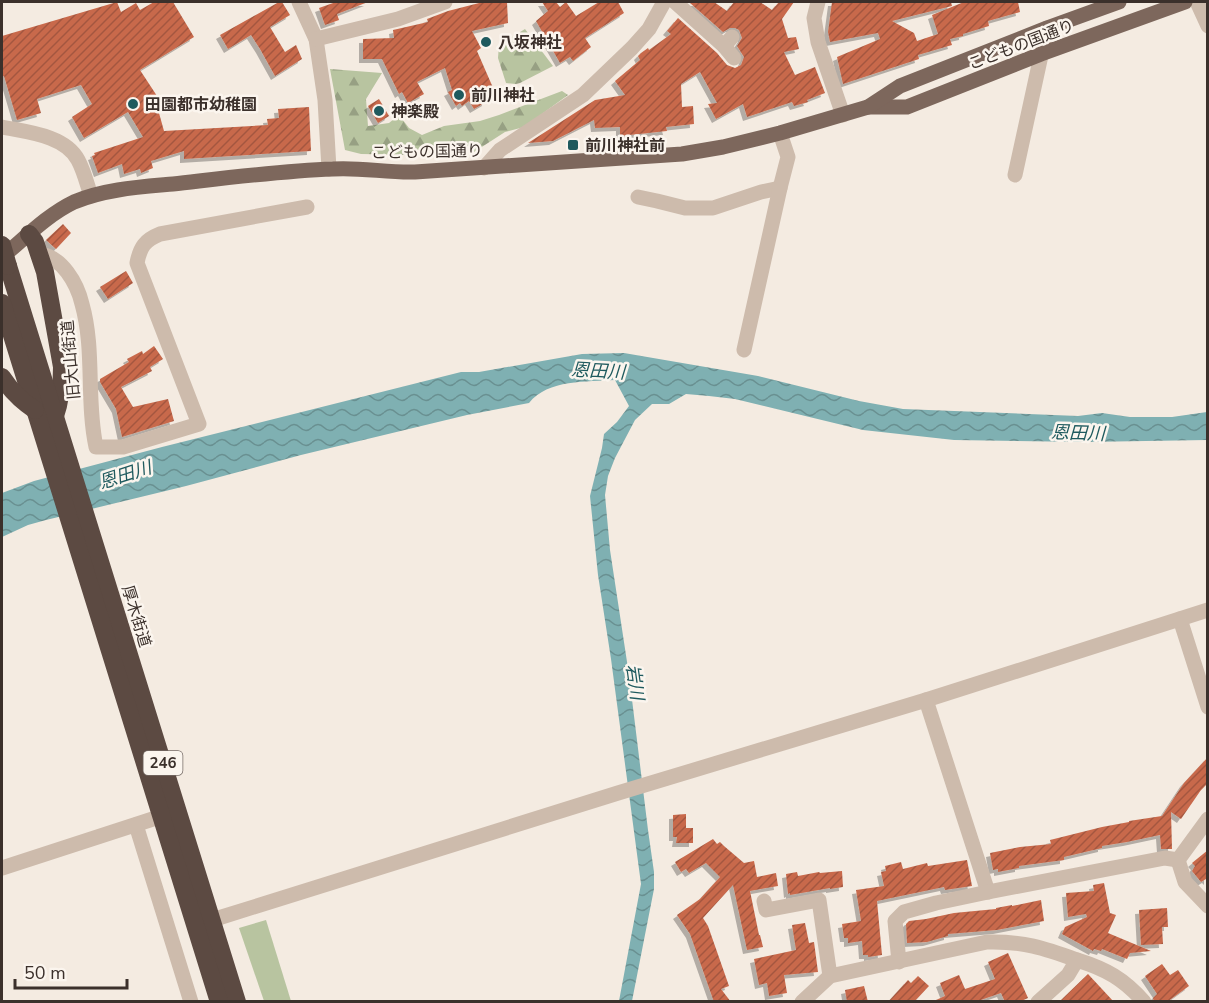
<svg xmlns="http://www.w3.org/2000/svg" width="1209" height="1003" viewBox="0 0 1209 1003" font-family="'Nunito Sans','Noto Sans JP',sans-serif">
  <defs>
    <pattern id="forest-firs" width="22" height="20" patternUnits="userSpaceOnUse" patternTransform="scale(1.5)"><rect width="22" height="20" fill="#b8c4a0"/><path d="M5 1l3.5 6h-7zM16 11l3.5 6h-7z" fill="#97a083"/></pattern>
    <pattern id="water-waves" width="16" height="10" patternUnits="userSpaceOnUse" patternTransform="scale(1.5)"><rect width="16" height="10" fill="#7fb0b2"/><path d="M0 5q4-4 8 0t8 0" fill="none" stroke="#699091"/></pattern>
    <pattern id="building-hatch" width="6" height="6" patternUnits="userSpaceOnUse" patternTransform="scale(1.5)"><rect width="6" height="6" fill="#c8694b"/><path d="M-1 1l2-2M0 6l6-6M5 7l2-2" fill="none" stroke="#a4573f"/></pattern>
    <filter id="shadow"><feDropShadow dx="-4" dy="4" stdDeviation="0" flood-color="#0004"/></filter>
  </defs>
  <rect width="100%" height="100%" fill="#f4ebe1"/>
  <!-- green -->
  <path fill="#b8c4a0" d="M266,920L291,1001H264L239,928Z"/>
  <!-- forest -->
  <g fill="url(#forest-firs)">
    <path d="M525,29L553,66L520,83L516,84L506,83L498,58L499,45Z"/>
    <path d="M330,69L382,73L366,99L368,126L389,123L399,115L409,128L422,135L444,126L480,121L499,115L562,91L568,95L524,127L505,132L474,152L415,155L361,154L345,150Z"/>
  </g>
  <!-- water -->
  <path fill="url(#water-waves)" d="M624,353L758,376L859,401L903,409L1078,416L1102,413L1130,417H1172L1207,412V440L1085,442L954,440L863,430L735,399L709,396L686,394L669,404H652L635,420L615,458L608,476L605,495L610,550L629,675L648,830L654,872V889L632,1001H619L641,884L611,659L598,575L590,496L602,448L604,434L617,422L629,406L615,380C587,382 548,379 529,403L467,415L301,455L186,486L46,520L28,525L2,537V493L34,481L162,447L461,372H479L582,354Z"/>
  <!-- building -->
  <g fill="url(#building-hatch)" filter="url(#shadow)">
    <path d="M117,2L121,12L136,3L140,10L154,2H173L194,37L140,70L157,96L154,100L161,111L159,113L164,131L268,125L267,119L279,118L278,109L309,107L311,151L184,159V151L151,161L153,168L141,173L140,169L124,174L122,164L98,173L92,156L95,155L94,153L143,137L128,112L84,138L72,117L92,104L81,85L37,99L41,113L17,120L4,76L2,77V36Z"/>
    <path d="M279,2H282L290,15L270,27L285,52L296,45L302,59L275,76L260,49L251,35L228,49L220,35Z"/>
    <path d="M336,2H368L337,14L339,20L325,25L319,8Z"/>
    <path d="M483,2H507L508,23L472,31L481,48L477,51L494,90L485,96L486,102L474,109L469,101L462,106L460,103L456,106L448,92L452,90L445,68L417,82L424,94L408,103L402,92L399,94L382,59H363V39L394,38L393,30L428,22L427,19L448,11Z"/>
    <path d="M542,2H556L560,7L566,2L576,16L599,2H618L624,13L585,38L591,47L573,61L570,57L560,63L536,21L548,11Z"/>
    <path d="M691,2H714L727,11L734,2H760L772,10L779,2H794L782,19L788,38L796,37L799,49L784,52L795,75L815,67L825,93L807,100L808,102L794,106L792,102L747,117L743,104L716,119L708,104L717,103L700,72L692,77V76V77L681,84L682,107L693,106L694,124L666,127L667,131L620,136V127L595,128L594,120L553,141L528,143L595,100L625,95L615,81L640,60L638,56L641,53L648,48L649,50L671,34L667,31L678,18L717,53L727,65L735,68L741,65L744,57L737,46L742,38L739,30L735,28H730L723,32L690,3Z"/>
    <path d="M832,2H951L952,6L892,21L914,33L917,41L938,34L932,15L964,2H1018L1020,12L988,21L989,26L963,34V36L950,39L952,45L918,55L919,59L843,84L837,57L880,39L878,33L830,42L828,32Z"/>
    <path d="M379,99L389,116L378,123L368,106Z"/>
    <path d="M63,224L71,233L56,249L46,240Z"/>
    <path d="M126,271L133,283L108,299L100,287Z"/>
    <path d="M154,346L163,359L150,367L152,371L121,387L133,407L168,399L174,421L122,437L116,409L100,382V379L129,362L127,359L142,351L143,354Z"/>
    <path d="M1208,757V783L1201,790L1181,819L1171,812L1172,849H1161L1160,835L1127,842L1102,846V848L1064,857V860L1019,866V868L998,872V869L993,870L990,853L1020,847L1051,844L1050,840L1102,827L1129,822V821L1162,816L1184,783Z"/>
    <path d="M686,814V828H693V843H676L677,837H673V815Z"/>
    <path d="M713,839L717,844L720,842L724,846L744,863L754,861L757,877L776,873L778,886L750,891L759,935H760L763,947L747,950L733,885L703,918L708,926L729,986L721,989L731,1002H714L690,934L677,915L700,899L720,877L706,863L689,873L686,869L681,872L675,862Z"/>
    <path d="M1208,850V881L1206,879L1201,882L1192,871L1195,866L1192,863Z"/>
    <path d="M967,860L972,886L945,890L944,887L877,901L882,955L868,957V955H863L862,941L848,943V938H844L842,924L861,921L856,890L884,886L881,872L886,871L885,866L901,862L903,869L927,863L928,866Z"/>
    <path d="M842,871L843,887L830,889V888L790,895V893L788,894L786,874L797,872L798,876L819,872L820,873Z"/>
    <path d="M1104,883L1110,913L1116,915L1108,933L1151,951L1130,953L1127,959L1102,949L1101,951L1094,949L1093,951L1062,934L1065,927L1087,917L1086,914L1068,917L1066,893L1094,891L1093,885Z"/>
    <path d="M1041,900L1044,921L997,930L948,934V936L927,942L907,943L906,924L909,921L926,919L954,913L996,909V908L1012,905V906Z"/>
    <path d="M1167,908L1168,927H1162L1163,944L1141,945L1139,910Z"/>
    <path d="M805,923L809,943L814,942L818,972L784,975L787,993L769,996L767,983L759,985L754,959L796,950L792,925Z"/>
    <path d="M1008,953L1028,998L1019,1002H1005L1001,993L975,1002H936V1000L945,996L940,983L959,975L965,989L995,979L988,962Z"/>
    <path d="M1162,964L1170,975L1178,970L1189,986L1167,1002H1154L1153,998L1157,994L1145,976Z"/>
    <path d="M1088,974L1114,1002H1059Z"/>
    <path d="M918,976L929,986L914,1002H888L908,980L911,983Z"/>
    <path d="M864,986L868,1002H847L845,990Z"/>
  </g>
  <g fill="none" stroke-linecap="round" stroke-linejoin="round">
    <!-- minor -->
    <g stroke="#cdbbac" stroke-width="15">
      <path d="M299,2L316,39L325,100L329,169"/>
      <path d="M675,2L724,46L732,37"/>
      <path d="M818,2L814,18L818,42L843,115"/>
      <path d="M1197,2L1208,26"/>
      <path d="M316,39L398,19L445,2"/>
      <path d="M724,46L734,58"/>
      <path d="M2,127C26,132 65,135 78,160C84,171 87,184 91,196"/>
      <path d="M484,168L500,150L583,95L632,48L649,29L664,2"/>
      <path d="M1015,175L1047,28"/>
      <path d="M638,197L657,201L685,208H713L761,192L780,188"/>
      <path d="M40,254C62,257 77,283 82,304C95,350 86,400 96,447H123L199,424L137,263C140,247 145,240 160,234L307,207"/>
      <path d="M744,350L780,188L788,157L780,133"/>
      <path d="M1180,619L1208,707"/>
      <path d="M926,700L988,892"/>
      <path d="M136,825L191,1002"/>
      <path d="M1178,860L1185,882L1208,906"/>
      <path d="M1178,860L1208,819"/>
      <path d="M2,868L162,816"/>
      <path d="M764,901L766,910L819,900L830,976"/>
      <path d="M212,920L618,793L926,700L1208,610"/>
      <path d="M899,962L895,921L904,912L936,903L988,892L1165,858L1178,860"/>
      <path d="M802,1002L830,976L987,942C1023,941 1044,948 1077,960"/>
      <path d="M1038,1002L1068,975L1077,960C1106,969 1124,979 1144,1002"/>
    </g>
    <!-- major -->
    <g stroke="#7d675c" stroke-width="15">
      <path d="M868,107H907L1041,54L1185,2"/>
      <path d="M2,257C25,238 47,215 74,202C105,189 140,187 173,184C226,178 279,171 333,169C360,167 388,173 415,172L682,154L723,147L780,133L868,107L900,86L1047,28L1119,2"/>
    </g>
    <!-- highway -->
    <g stroke="#5c4a42" stroke-width="18">
      <path d="M29,234L35,242L45,272L62,367C62,384 61,399 55,416"/>
      <path d="M8,266L237,1002"/>
      <path d="M2,303L219,1002"/>
      <path d="M2,377C11,391 20,400 35,410"/>
    </g>
    <!-- highway-bridge -->
    <path stroke="#5c4a42" stroke-width="18" d="M2,245L8,266"/>
  </g>
  <!-- markers -->
  <g fill="#1f5a5e" stroke="#fbf5ee" stroke-width="2">
    <circle cx="486" cy="42" r="6"/>
    <circle cx="459" cy="95" r="6"/>
    <circle cx="133" cy="104" r="6"/>
    <circle cx="379" cy="111" r="6"/>
    <rect x="567" y="139" width="12" height="12" rx="3"/>
  </g>
  <g text-anchor="middle" stroke-width="5" stroke-linejoin="round" paint-order="stroke">
    <!-- shield labels -->
    <rect fill="#fbf5ee" stroke="#756b66" stroke-width="1.5" x="143.5" y="751" width="39" height="24" rx="4.5"/>
    <g font-size="15" font-weight="bold" fill="#3b302b">
      <text x="163" y="768">246</text>
    </g>
    <!-- poi labels -->
    <g font-size="16" font-weight="bold" fill="#3b302b" stroke="#fbf5ee" text-anchor="start">
      <text x="498" y="48">八坂神社</text>
      <text x="471" y="101">前川神社</text>
      <text x="145" y="110">田園都市幼稚園</text>
      <text x="391" y="117">神楽殿</text>
      <text x="585" y="151">前川神社前</text>
    </g>
    <!-- street labels -->
    <g font-size="16" fill="#3b302b" stroke="#fbf5ee">
      <text transform="translate(1021 44) rotate(-21)" y="6">こどもの国通り</text>
      <text transform="translate(427 151) rotate(-1)" y="6">こどもの国通り</text>
      <text transform="translate(70 360) rotate(-95)" y="6">旧大山街道</text>
      <text transform="translate(137 616) rotate(73)" y="6">厚木街道</text>
    </g>
    <!-- water labels -->
    <g font-size="18" font-style="italic" fill="#1f5a5e" stroke="#fbf5ee">
      <text transform="translate(598 371) rotate(3)" y="6">恩田川</text>
      <text transform="translate(1078 433) rotate(2)" y="6">恩田川</text>
      <text transform="translate(125 475) rotate(-18)" y="6">恩田川</text>
      <text transform="translate(635 682) rotate(82)" y="6">岩川</text>
    </g>
  </g>
  <!-- border -->
  <rect width="1209" height="1003" fill="none" stroke="#3b302b" stroke-width="6"/>
  <!-- scale -->
  <path d="M15 979v9h112v-9" fill="none" stroke="#3b302b" stroke-width="3"/>
  <text x="24" y="979" font-size="18" fill="#3b302b" stroke="#fbf5ee" stroke-width="4.5" paint-order="stroke">50 m</text>
</svg>
